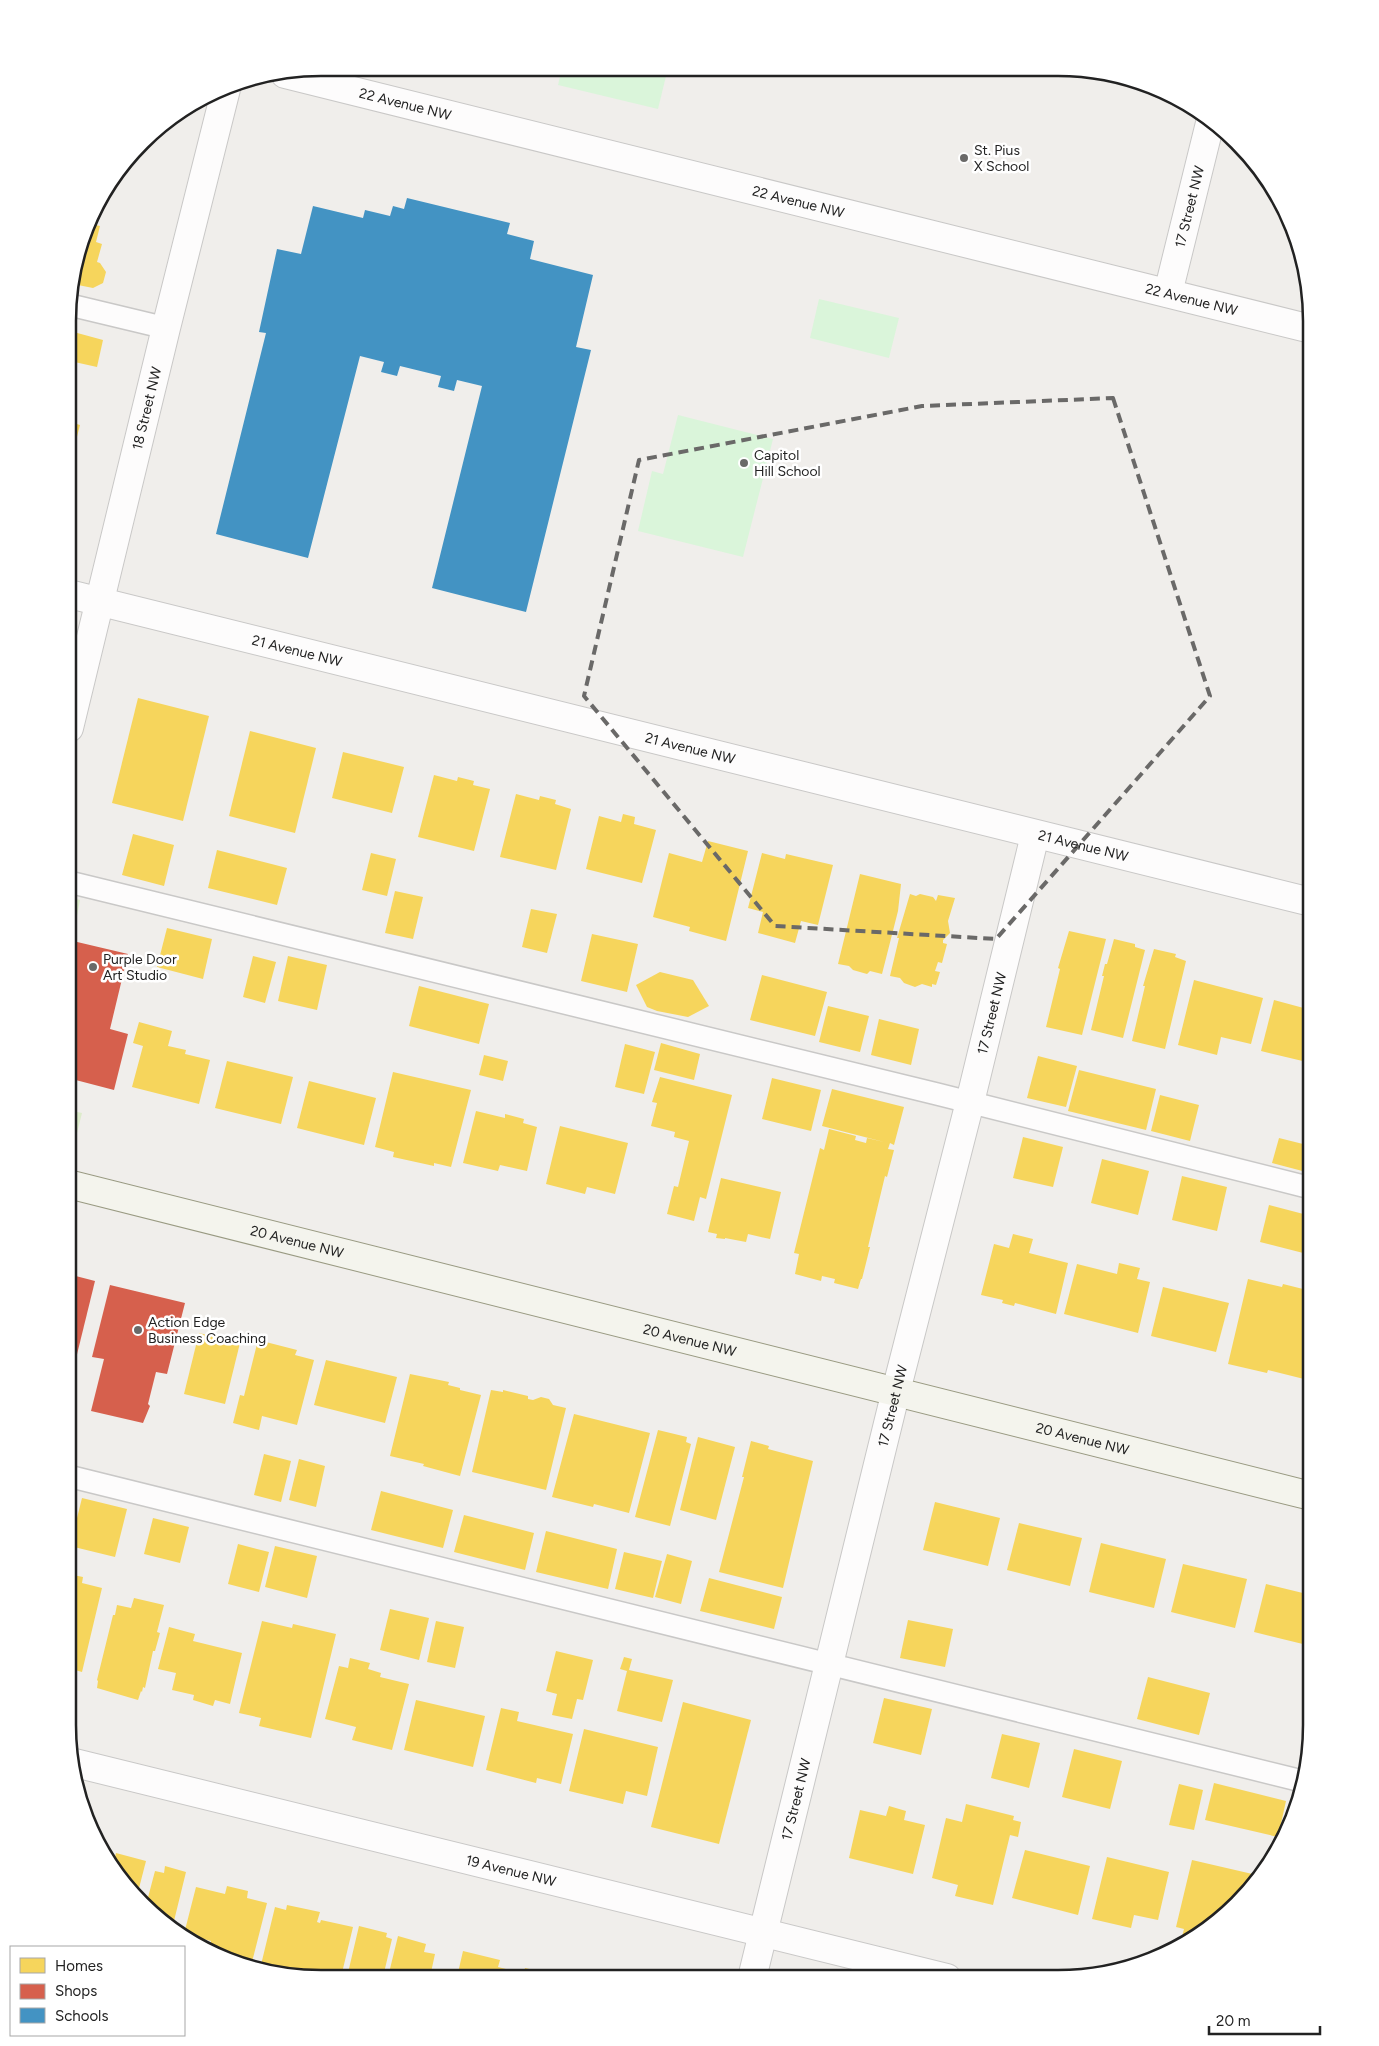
<svg xmlns="http://www.w3.org/2000/svg" width="1379" height="2046" viewBox="0 0 1379 2046" font-family="Figtree,sans-serif">
  <rect width="100%" height="100%" fill="#f0eeeb"/>
  <!-- grass -->
  <g fill="#ddeccb">
    <path d="M69,897L80,900L69,958Z"/>
    <path d="M68,1110L82,1113L75,1141L68,1140Z"/>
  </g>
  <!-- park -->
  <g fill="#daf5da">
    <path d="M562,68H668L658,109L558,85Z"/>
    <path d="M819,299L899,318L889,358L810,338Z"/>
    <path d="M678,415L773,439L743,557L638,531L652,471L663,474Z"/>
  </g>
  <!-- homes -->
  <g fill="#f6d55c">
    <path d="M91,224L100,226L96,242L102,244L97,262L100,263L106,272L103,283L93,288L78,285L77,288L70,286Z"/>
    <path d="M70,331L103,340L97,367L70,361Z"/>
    <path d="M70,422L80,425L70,464H69Z"/>
    <path d="M138,698L209,716L183,821L112,803Z"/>
    <path d="M250,731L316,748L295,833L229,816Z"/>
    <path d="M343,752L404,767L392,813L332,798Z"/>
    <path d="M434,775L457,781L458,777L474,781L473,785L490,789L474,851L418,837Z"/>
    <path d="M516,794L539,800L540,796L556,800L555,804L571,809L556,870L500,857Z"/>
    <path d="M623,814L635,817L634,824L656,830L642,883L586,869L599,816L621,822Z"/>
    <path d="M133,834L174,845L164,886L122,875Z"/>
    <path d="M708,841L748,851L726,941L689,931L690,927L653,917L669,853L702,862Z"/>
    <path d="M217,850L287,868L277,905L208,888Z"/>
    <path d="M371,853L396,859L387,896L362,890Z"/>
    <path d="M762,853L785,859L786,854L833,865L818,925L801,921L795,943L758,933L763,912L748,908Z"/>
    <path d="M860,874L901,884L898,911L882,974L870,971L867,974L853,970L849,966L838,964Z"/>
    <path d="M395,891L423,897L413,939L385,933Z"/>
    <path d="M910,894L916,896L920,894L933,897L936,901L938,895L955,898L948,921L950,933L943,940V943L947,944L942,963L938,962L935,971L940,972L936,985L932,984V987L922,984L915,987L904,983L900,978L890,976L899,938H897Z"/>
    <path d="M531,909L557,914L547,953L522,947Z"/>
    <path d="M167,928L212,939L203,979L157,967Z"/>
    <path d="M1069,931L1106,939L1082,1035L1046,1027L1060,969L1058,968Z"/>
    <path d="M592,934L638,944L627,992L581,981Z"/>
    <path d="M1114,939L1135,944V947L1145,950L1123,1038L1091,1030L1104,976H1102L1105,964H1107Z"/>
    <path d="M1154,949L1176,954L1175,957L1186,961L1165,1049L1132,1041L1145,986H1143Z"/>
    <path d="M253,956L276,962L265,1003L243,997Z"/>
    <path d="M288,956L327,965L317,1010L278,1001Z"/>
    <path d="M660,972L693,980L709,1006L688,1017L657,1011L647,1007L636,985Z"/>
    <path d="M762,975L827,992L815,1036L750,1020Z"/>
    <path d="M1194,980L1263,998L1251,1044L1221,1037L1217,1055L1178,1045Z"/>
    <path d="M419,986L489,1004L479,1044L409,1026Z"/>
    <path d="M1274,1000L1311,1010V1063L1261,1051Z"/>
    <path d="M828,1006L869,1016L860,1052L819,1042Z"/>
    <path d="M879,1019L919,1029L911,1065L871,1055Z"/>
    <path d="M139,1022L172,1031L168,1046L186,1050L185,1054L210,1060L199,1104L132,1087L143,1046L133,1043Z"/>
    <path d="M661,1043L700,1054L694,1080L654,1070Z"/>
    <path d="M625,1044L655,1052L644,1094L615,1087Z"/>
    <path d="M484,1055L508,1061L503,1081L479,1075Z"/>
    <path d="M1038,1056L1077,1066L1066,1107L1027,1098Z"/>
    <path d="M227,1061L293,1077L281,1124L215,1108Z"/>
    <path d="M1079,1070L1156,1089L1146,1130L1068,1111Z"/>
    <path d="M393,1072L471,1090L451,1167L434,1163V1166L393,1157L394,1152L375,1147Z"/>
    <path d="M660,1077L732,1095L706,1199L700,1197L694,1221L667,1214L674,1186L678,1187L689,1141L674,1137L675,1132L651,1126L657,1103L652,1102Z"/>
    <path d="M772,1078L821,1090L811,1131L762,1119Z"/>
    <path d="M309,1081L376,1098L364,1145L297,1128Z"/>
    <path d="M832,1089L904,1107L894,1145L890,1143L888,1149L894,1150L887,1177L885,1176L868,1247H870L862,1279H861L858,1289L834,1283L835,1279L822,1276L821,1281L795,1274L799,1254L794,1253L820,1148L824,1150L829,1129L856,1136L855,1140L866,1143L867,1138L884,1142L822,1126Z"/>
    <path d="M1160,1095L1199,1105L1190,1141L1151,1131Z"/>
    <path d="M476,1111L505,1118V1114L524,1119L523,1123L537,1127L527,1171L500,1165L498,1171L463,1163Z"/>
    <path d="M560,1126L628,1143L615,1194L587,1187L585,1194L546,1184Z"/>
    <path d="M1023,1137L1063,1147L1053,1187L1013,1178Z"/>
    <path d="M1279,1138L1311,1146L1310,1173L1272,1163Z"/>
    <path d="M1102,1159L1149,1171L1138,1215L1091,1203Z"/>
    <path d="M1182,1176L1227,1187L1217,1231L1172,1220Z"/>
    <path d="M721,1178L781,1192L770,1239L748,1234L746,1242L725,1238V1239L716,1238L717,1234L708,1232Z"/>
    <path d="M1269,1205L1311,1216V1255L1260,1242Z"/>
    <path d="M1013,1234L1033,1239L1029,1253L1068,1263L1056,1314L1015,1303L1014,1306L1002,1303L1003,1300L981,1295L994,1244L1009,1248Z"/>
    <path d="M1119,1263L1140,1268L1137,1279L1150,1282L1138,1333L1064,1314L1077,1264L1117,1274Z"/>
    <path d="M1248,1279L1282,1287L1283,1284L1311,1291V1349L1304,1379L1268,1370L1267,1373L1228,1364Z"/>
    <path d="M1163,1287L1229,1303L1216,1352L1151,1336Z"/>
    <path d="M199,1333L240,1343L225,1404L184,1394Z"/>
    <path d="M258,1340L297,1350L295,1355L314,1360L297,1425L262,1416L259,1430L233,1423L240,1395L244,1396Z"/>
    <path d="M326,1360L397,1377L385,1423L314,1405Z"/>
    <path d="M410,1374L449,1382L448,1385L460,1388V1390L481,1395L460,1476L423,1466L424,1464L390,1456Z"/>
    <path d="M491,1390L503,1392V1390L528,1396V1399L533,1400L541,1397L549,1399L553,1405L566,1408L546,1490L472,1472Z"/>
    <path d="M574,1414L650,1433L629,1513L594,1504L593,1507L552,1497Z"/>
    <path d="M658,1430L687,1437L686,1442L691,1444L670,1526L635,1517Z"/>
    <path d="M698,1437L735,1447L716,1520L680,1510Z"/>
    <path d="M751,1441L769,1446L768,1449L813,1461L783,1588L719,1572L744,1477H742Z"/>
    <path d="M264,1454L291,1461L281,1502L254,1495Z"/>
    <path d="M299,1459L325,1466L316,1507L289,1500Z"/>
    <path d="M381,1491L453,1510L443,1548L371,1530Z"/>
    <path d="M82,1498L127,1509L115,1557L70,1546Z"/>
    <path d="M935,1502L1000,1518L988,1566L923,1550Z"/>
    <path d="M464,1515L534,1533L525,1570L454,1552Z"/>
    <path d="M153,1518L189,1527L180,1563L144,1554Z"/>
    <path d="M1019,1523L1082,1538L1070,1586L1007,1570Z"/>
    <path d="M546,1531L617,1549L608,1589L536,1572Z"/>
    <path d="M1101,1543L1166,1559L1154,1608L1089,1592Z"/>
    <path d="M238,1544L269,1552L259,1592L228,1584Z"/>
    <path d="M275,1546L317,1556L307,1598L265,1587Z"/>
    <path d="M624,1552L662,1561L653,1598L615,1589Z"/>
    <path d="M667,1554L692,1561L681,1604L655,1597Z"/>
    <path d="M1183,1564L1247,1579L1235,1628L1171,1612Z"/>
    <path d="M68,1574L83,1577L82,1583L102,1588L82,1672L68,1668Z"/>
    <path d="M709,1578L782,1597L774,1629L700,1611Z"/>
    <path d="M1266,1584L1311,1595V1646L1254,1632Z"/>
    <path d="M134,1598L164,1605L157,1632L160,1633L155,1651H153L145,1688L143,1687L142,1692L141,1691L138,1700L97,1688L98,1681L97,1680L113,1615H115L117,1605L131,1608Z"/>
    <path d="M390,1609L429,1618L419,1660L380,1650Z"/>
    <path d="M908,1620L953,1629L945,1667L900,1658Z"/>
    <path d="M262,1621L292,1628L293,1624L336,1634L311,1738L259,1726L261,1718L239,1713Z"/>
    <path d="M436,1621L464,1627L455,1668L427,1662Z"/>
    <path d="M169,1627L195,1634L193,1641L242,1653L230,1704L215,1700L213,1706L193,1700L194,1695L172,1690L176,1673L158,1669Z"/>
    <path d="M556,1651L593,1660L583,1700L577,1699L572,1719L552,1715L557,1694L546,1691Z"/>
    <path d="M624,1657L632,1659L629,1670L673,1680L662,1722L617,1711L627,1671L620,1669Z"/>
    <path d="M350,1658L370,1663L368,1669L381,1673L380,1677L409,1684L392,1750L352,1740L356,1727L325,1719L339,1666L348,1668Z"/>
    <path d="M1148,1677L1210,1693L1199,1735L1137,1719Z"/>
    <path d="M884,1698L932,1709L921,1755L873,1743Z"/>
    <path d="M416,1700L485,1716L473,1767L404,1750Z"/>
    <path d="M683,1702L751,1720L719,1844L651,1827Z"/>
    <path d="M501,1708L519,1712L517,1721L573,1734L561,1784L537,1778L536,1783L486,1770Z"/>
    <path d="M584,1729L658,1747L647,1796L626,1791L623,1804L569,1791Z"/>
    <path d="M1002,1734L1040,1743L1029,1788L991,1778Z"/>
    <path d="M1074,1749L1122,1761L1110,1809L1062,1797Z"/>
    <path d="M1214,1783L1286,1801L1278,1837L1205,1820Z"/>
    <path d="M1179,1784L1203,1790L1194,1830L1169,1825Z"/>
    <path d="M1293,1799L1297,1800L1292,1821L1284,1836Z"/>
    <path d="M966,1804L1014,1816L1013,1820L1021,1822L1018,1837L1010,1835L993,1905L955,1896L958,1885L932,1878L946,1818L962,1822Z"/>
    <path d="M889,1806L906,1811L904,1820L925,1825L913,1874L849,1858L860,1810L886,1816Z"/>
    <path d="M1025,1850L1090,1866L1078,1915L1012,1898Z"/>
    <path d="M116,1853L146,1861L137,1896L120,1879L113,1866Z"/>
    <path d="M1107,1857L1169,1872L1158,1920L1134,1915L1131,1928L1092,1919Z"/>
    <path d="M1192,1860L1261,1876L1212,1926L1180,1945L1184,1929L1176,1927Z"/>
    <path d="M165,1866L186,1872L172,1929L146,1905L155,1871L164,1873Z"/>
    <path d="M227,1886L248,1891L247,1898L267,1903L251,1966L225,1959L209,1950L211,1941L184,1934L196,1887L225,1894Z"/>
    <path d="M287,1905L320,1912L317,1922L320,1923L321,1920L353,1927L341,1977L289,1976L260,1969L275,1907L286,1910Z"/>
    <path d="M359,1926L387,1933L386,1937L392,1939L383,1977H347Z"/>
    <path d="M398,1936L426,1944L424,1952L435,1954L430,1977H388Z"/>
    <path d="M463,1951L500,1960L498,1967L518,1972L517,1977H457Z"/>
    <path d="M525,1968L560,1976V1977H523Z"/>
  </g>
  <!-- shops -->
  <g fill="#d6604d">
    <path d="M73,941L128,954L110,1029L128,1034L114,1090L68,1078L69,958Z"/>
    <path d="M68,1274L95,1281L69,1387H68Z"/>
    <path d="M110,1285L185,1303L167,1374L156,1372L148,1404L150,1406L143,1423L91,1411L104,1359L92,1357Z"/>
  </g>
  <!-- schools -->
  <path fill="#4393c3" d="M407,198L510,223L507,234L534,241L530,259L593,275L576,347L591,350L526,612L432,588L482,386L457,380L454,391L438,387L441,376L400,366L397,376L381,372L384,362L360,356L308,558L216,534L266,333L259,332L277,249L301,254L313,206L363,218L365,210L390,216L393,206L404,209Z"/>
  <g fill="none" stroke-linecap="round" stroke-linejoin="round">
    <!-- lane casing -->
    <g stroke="#c9c8c7" stroke-width="24">
      <g id="lane">
        <path d="M70,305L166,328"/>
        <path d="M69,882L937,1094L1311,1188"/>
        <path d="M68,1476L1302,1781"/>
      </g>
    </g>
    <!-- street casing -->
    <g stroke="#c9c8c7" stroke-width="30">
      <g id="street">
        <path id="s1" d="M285,74L1311,329"/>
        <path id="s2" d="M1168,293L1211,119"/>
        <path id="s3" d="M69,594L1311,902"/>
        <path id="s4" d="M69,728L166,328L226,89"/>
        <path id="s5" d="M75,1763L947,1978"/>
        <path id="s6" d="M752,1978L896,1391L970,1102L1035,835"/>
      </g>
    </g>
    <!-- secondary casing -->
    <g stroke="#999a82" stroke-width="30">
      <g id="secondary">
        <path id="s7" d="M68,1184L1311,1496"/>
      </g>
    </g>
    <!-- lane -->
    <use href="#lane" stroke="#fdfcfc" stroke-width="21"/>
    <!-- street -->
    <use href="#street" stroke="#fdfcfc" stroke-width="28"/>
    <!-- secondary -->
    <use href="#secondary" stroke="#f4f4ed" stroke-width="28"/>
  </g>
  <!-- marked area -->
  <path fill="none" stroke="#6a6968" stroke-width="4" stroke-dasharray="10 6" stroke-linejoin="round" d="M1113,398L1210,696L996,939L775,926L584,696L639,460L922,406Z"/>
  <!-- markers -->
  <g fill="#6a6968" stroke="#fff" stroke-width="2">
    <circle cx="964" cy="158" r="5"/>
    <circle cx="744" cy="463" r="5"/>
    <circle cx="93" cy="967" r="5"/>
    <circle cx="138" cy="1330" r="5"/>
  </g>
  <g text-anchor="middle" stroke-width="5" stroke-linejoin="round" paint-order="stroke">
    <!-- street labels -->
    <g font-size="14" fill="#222" stroke="#fff">
      <text dy="5" stroke="none"><textPath href="#s1" startOffset="124">22 Avenue NW</textPath></text>
      <text dy="5" stroke="none"><textPath href="#s1" startOffset="529">22 Avenue NW</textPath></text>
      <text dy="5" stroke="none"><textPath href="#s2" startOffset="89">17 Street NW</textPath></text>
      <text dy="5" stroke="none"><textPath href="#s1" startOffset="934">22 Avenue NW</textPath></text>
      <text dy="5" stroke="none"><textPath href="#s4" startOffset="329">18 Street NW</textPath></text>
      <text dy="5" stroke="none"><textPath href="#s3" startOffset="235">21 Avenue NW</textPath></text>
      <text dy="5" stroke="none"><textPath href="#s3" startOffset="640">21 Avenue NW</textPath></text>
      <text dy="5" stroke="none"><textPath href="#s3" startOffset="1045">21 Avenue NW</textPath></text>
      <text dy="5" stroke="none"><textPath href="#s6" startOffset="994">17 Street NW</textPath></text>
      <text dy="5" stroke="none"><textPath href="#s7" startOffset="236">20 Avenue NW</textPath></text>
      <text dy="5" stroke="none"><textPath href="#s7" startOffset="641">20 Avenue NW</textPath></text>
      <text dy="5" stroke="none"><textPath href="#s6" startOffset="589">17 Street NW</textPath></text>
      <text dy="5" stroke="none"><textPath href="#s7" startOffset="1046">20 Avenue NW</textPath></text>
      <text dy="5" stroke="none"><textPath href="#s6" startOffset="184">17 Street NW</textPath></text>
      <text dy="5" stroke="none"><textPath href="#s5" startOffset="449">19 Avenue NW</textPath></text>
    </g>
    <!-- poi labels -->
    <g font-size="14" fill="#222" stroke="#fff" text-anchor="start">
      <text x="974" y="155">St. Pius<tspan x="974" dy="16">X School</tspan></text>
      <text x="754" y="460">Capitol<tspan x="754" dy="16">Hill School</tspan></text>
      <text x="103" y="964">Purple Door<tspan x="103" dy="16">Art Studio</tspan></text>
      <text x="148" y="1327">Action Edge<tspan x="148" dy="16">Business Coaching</tspan></text>
    </g>
  </g>
  <!-- crop -->
  <path d="M0 0H1379V2046H0ZM321 76H1058A245 245 0 0 1 1303 321V1725A245 245 0 0 1 1058 1970H321A245 245 0 0 1 76 1725V321A245 245 0 0 1 321 76Z" fill="#fff" fill-rule="evenodd"/>
  <path fill="none" stroke="#222" stroke-width="2.5" d="M321 76H1058A245 245 0 0 1 1303 321V1725A245 245 0 0 1 1058 1970H321A245 245 0 0 1 76 1725V321A245 245 0 0 1 321 76Z"/>
  <!-- legend -->
  <rect x="10" y="1946" width="175" height="90" fill="#ffffff" stroke="#a7a7a7"/>
  <rect x="20" y="1958" width="25" height="15" fill="#f6d55c" stroke="#a7a7a7"/>
  <text x="55" y="1971" font-size="15" fill="#222222">Homes</text>
  <rect x="20" y="1984" width="25" height="15" fill="#d6604d" stroke="#a7a7a7"/>
  <text x="55" y="1996" font-size="15" fill="#222222">Shops</text>
  <rect x="20" y="2008" width="25" height="15" fill="#4393c3" stroke="#a7a7a7"/>
  <text x="55" y="2021" font-size="15" fill="#222222">Schools</text>
  <!-- scale -->
  <path d="M1209 2026v8h111v-8" fill="none" stroke="#222222" stroke-width="2.5"/>
  <text x="1216" y="2026" font-size="15" fill="#222222" stroke="#ffffff" stroke-width="4" paint-order="stroke">20 m</text>
</svg>
